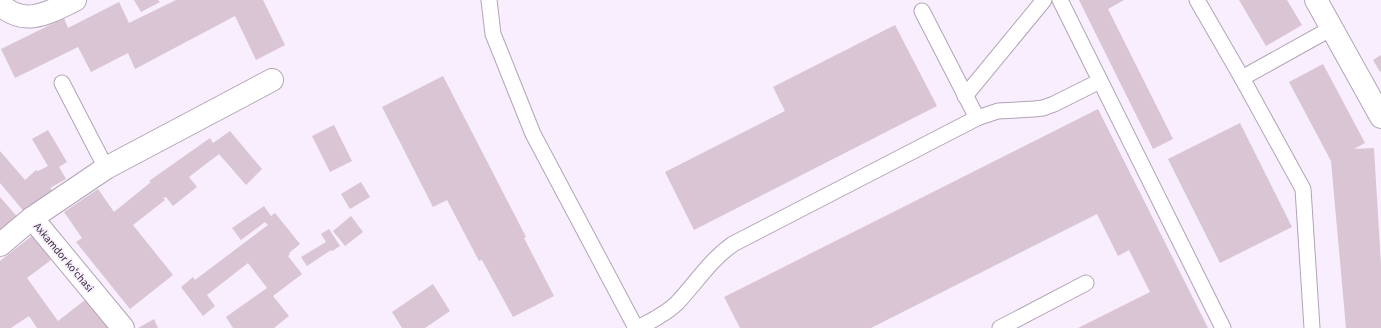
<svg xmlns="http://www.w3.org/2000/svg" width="1381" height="328" viewBox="0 0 1381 328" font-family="'Source Sans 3',sans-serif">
  <rect width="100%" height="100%" fill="#f9eefd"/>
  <!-- building -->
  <g fill="#d9c5d3">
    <path d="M134,0H158L160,2L141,12Z"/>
    <path d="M176,0H263L285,45L256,60L235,16L135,69L128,53L91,72L78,47L15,78L1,49L64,18L68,28L119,2L129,23Z"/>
    <path d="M1079,0H1124L1108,9L1173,139L1153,149Z"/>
    <path d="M1239,0H1287L1302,25L1266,46Z"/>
    <path d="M895,25L937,106L694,230L665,172L785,111L773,87Z"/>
    <path d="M1381,55V71L1380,72L1373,60Z"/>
    <path d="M1323,64L1365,143L1354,149L1374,148L1381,265V328H1346L1331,161L1289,82Z"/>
    <path d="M443,76L526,237L524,238L554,296L513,317L482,260L479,261L447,200L433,207L382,107Z"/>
    <path d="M1098,109L1208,328H1078L1150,292L1129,250L1118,256L1097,214L871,328H740L724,297Z"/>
    <path d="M1240,123L1292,227L1220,263L1168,159Z"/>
    <path d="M334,125L352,161L330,172L312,136Z"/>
    <path d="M48,130L67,162L59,167L66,179L50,188L53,191L26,214L0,183V151L25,180L36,170L38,171L48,166L32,139Z"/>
    <path d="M230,131L262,169L246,185L219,154L189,177L197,187L173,206L166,197L163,198L165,200L133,225L173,275L130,309L76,242L82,238L64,212L98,189L114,212L151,182L149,181L210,138L213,143Z"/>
    <path d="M361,182L370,197L350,209L341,194Z"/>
    <path d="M0,197L20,220L0,237Z"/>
    <path d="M264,206L271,216L275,213L300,244L289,253L290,254L288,256L302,274L273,296L289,316L274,328H233L226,317L267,288L248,263L207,295L215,306L203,316L181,287L193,277L195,280L268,225L265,222L241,240L232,228Z"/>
    <path d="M351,216L363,232L345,246L333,231Z"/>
    <path d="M329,229L340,246L332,251L331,250L307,266L301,257L326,242L321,234Z"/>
    <path d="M33,235L51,260L27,278L58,321L85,300L108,328H37L29,316L11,328H0V261Z"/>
    <path d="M433,284L450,311L425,328H402L392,312Z"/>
    <path d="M154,319L158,328H138Z"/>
  </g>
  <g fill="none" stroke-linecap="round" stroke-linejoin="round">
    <!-- service casing -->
    <g stroke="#b2a4b7" stroke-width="17">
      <g id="service">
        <path d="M489,0L493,34L533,134L636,328"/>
        <path d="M1060,0L1223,328"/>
        <path d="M1197,0L1242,78L1303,189L1312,328"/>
        <path d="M922,11L977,118"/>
        <path d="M1242,78L1332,28"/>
        <path d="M62,83L106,168"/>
        <path d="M965,96L1044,0"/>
        <path d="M638,328C651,321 666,314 677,303C696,283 710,260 733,244L977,118L998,111L1034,109L1043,108L1054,104L1100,81"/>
        <path d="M1000,328L1086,283"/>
      </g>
    </g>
    <!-- minor casing -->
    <g stroke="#b2a4b7" stroke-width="24">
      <g id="minor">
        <path d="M1316,0L1381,117"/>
        <path d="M0,4C24,28 50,12 75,0"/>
        <path d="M32,218L106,168L272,80"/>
        <path d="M0,245L32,218L123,328"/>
      </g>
    </g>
    <!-- service -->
    <use href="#service" stroke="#fff" stroke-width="15"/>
    <!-- minor -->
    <use href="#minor" stroke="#fff" stroke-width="22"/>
  </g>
  <g text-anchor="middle" stroke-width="3.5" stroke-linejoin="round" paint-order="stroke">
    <!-- street labels -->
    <g font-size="11" fill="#332e36" stroke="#f9eefd">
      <text transform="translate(64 257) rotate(50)" y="4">Axkamdor koʻchasi</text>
    </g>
  </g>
</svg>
